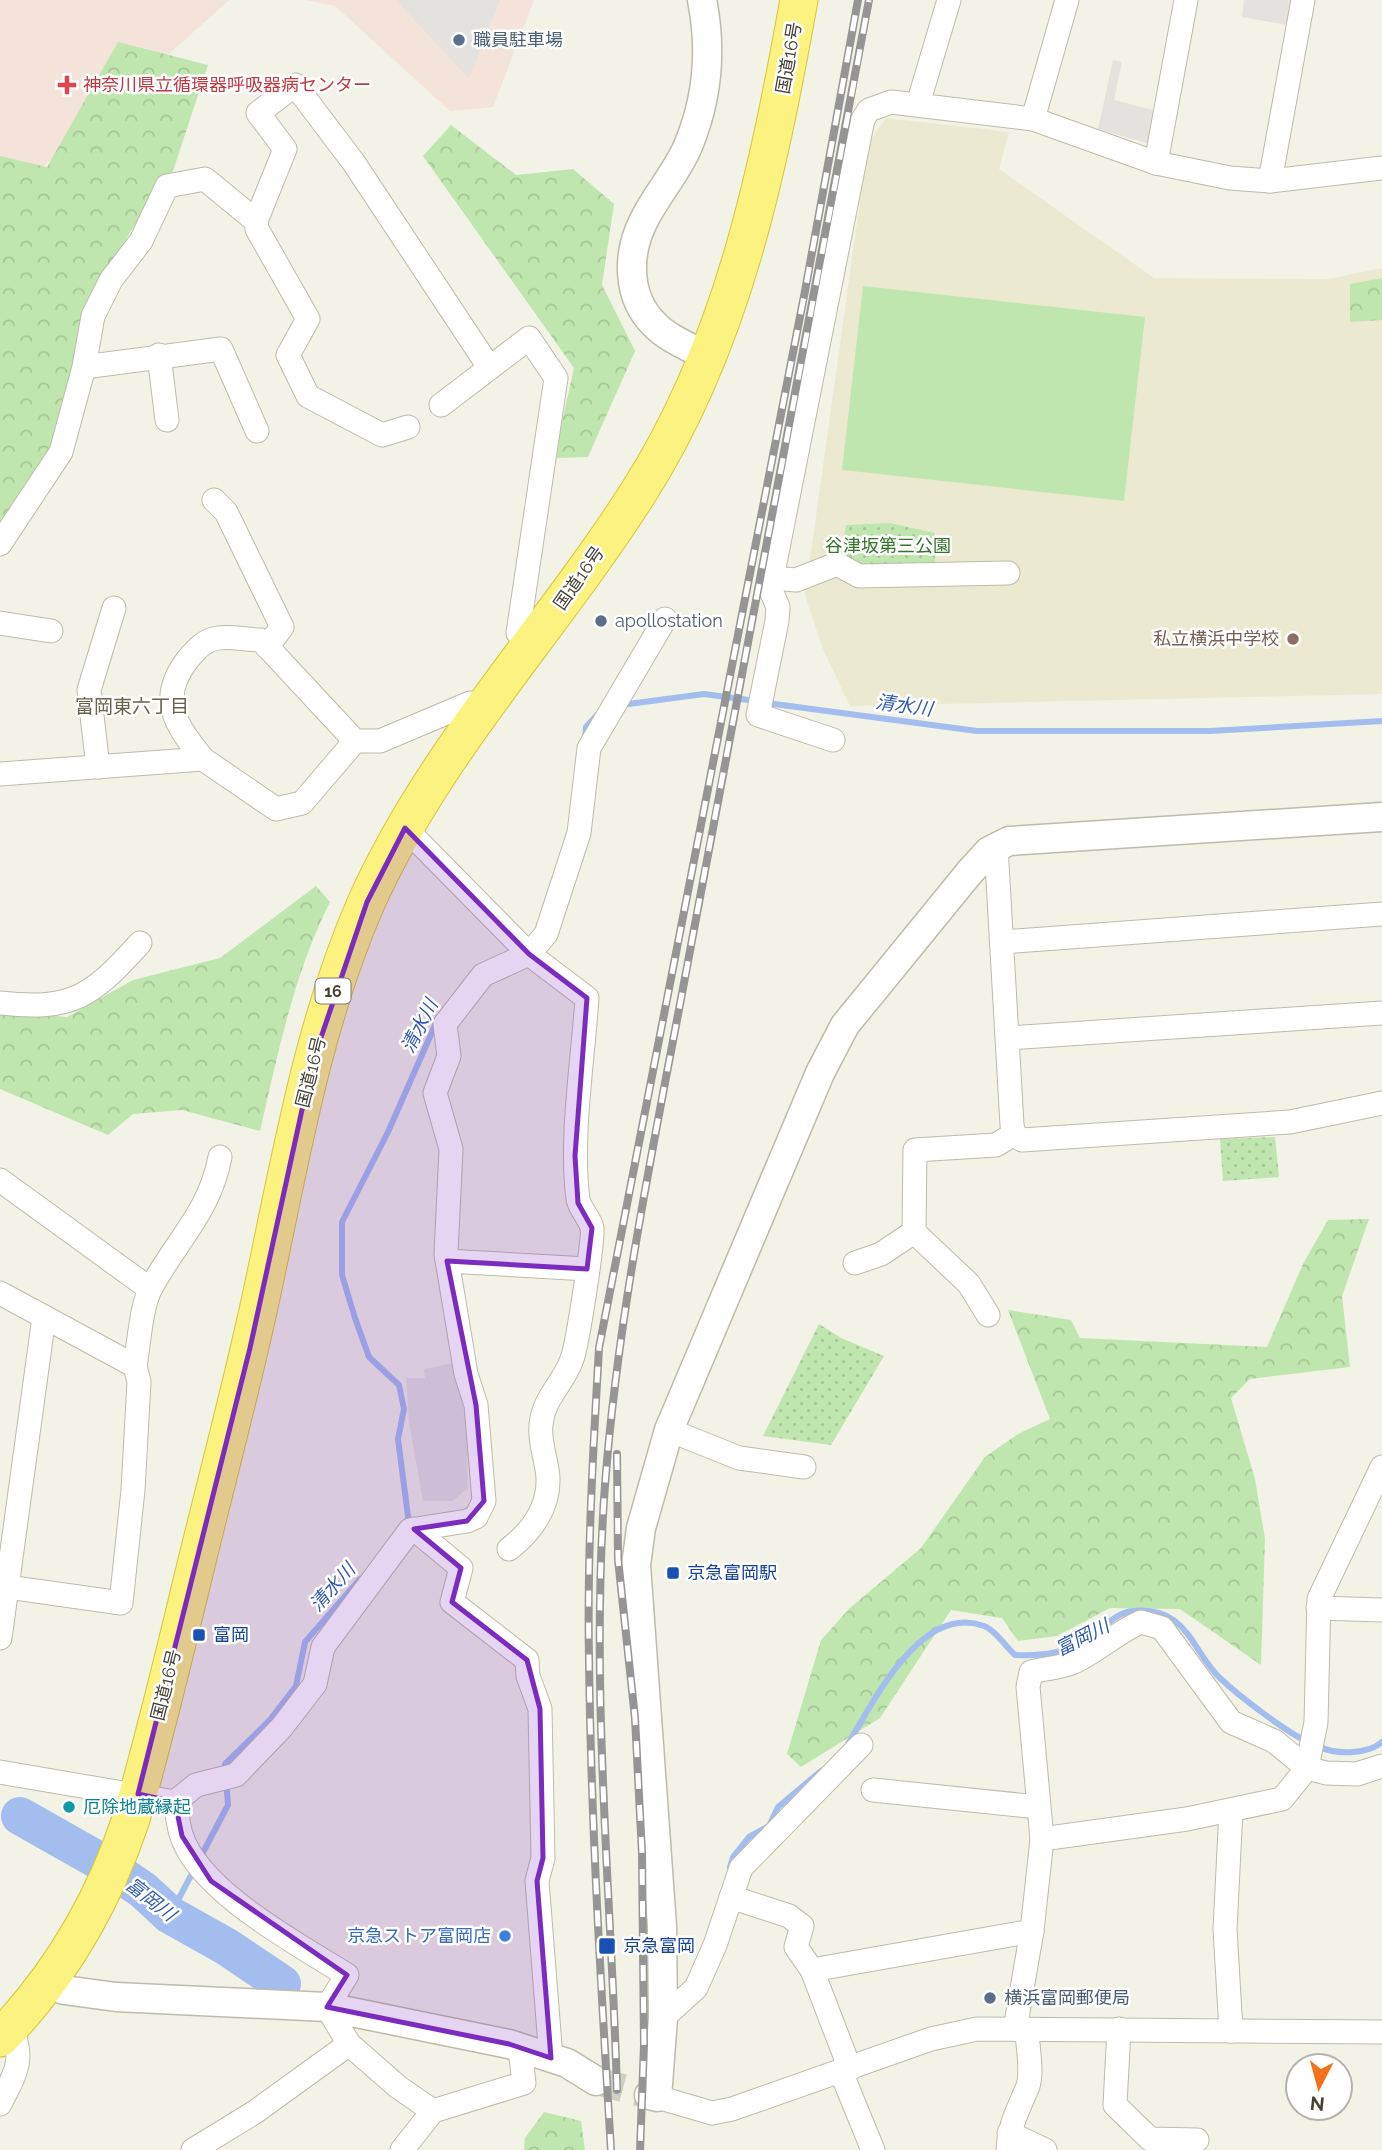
<svg xmlns="http://www.w3.org/2000/svg" width="1382" height="2150" viewBox="0 0 1382 2150" font-family="Raleway,'Noto Sans JP',sans-serif">
  <defs>
    <pattern id="forest-crowns" width="20" height="18" patternUnits="userSpaceOnUse" patternTransform="scale(1.75)"><rect width="20" height="18" fill="#c0e6af"/><path d="M2 6a3 3 0 1 1 6 0M12 15a3 3 0 1 1 6 0" fill="none" stroke="#a6c697"/></pattern>
    <pattern id="park-dots" width="8" height="8" patternUnits="userSpaceOnUse" patternTransform="scale(1.75)"><rect width="8" height="8" fill="#c0e6af"/><path d="M2 2h.1M6 6h.1" fill="none" stroke="#a6c697" stroke-width="1.8" stroke-linecap="round"/></pattern>
  </defs>
  <rect width="100%" height="100%" fill="#f2f2e6"/>
  <!-- education -->
  <path fill="#ebead0" d="M886,118L1009,132L999,169L1154,278L1328,279L1382,268V694L850,706L822,647L805,595L868,144Z"/>
  <!-- medical -->
  <g fill="#f3e3d9">
    <path d="M0,0H229L33,176L0,169Z"/>
    <path d="M306,0H534L493,107L450,111L335,6Z"/>
  </g>
  <!-- forest -->
  <g fill="url(#forest-crowns)">
    <path d="M118,42L208,65L171,177L131,231L84,311L56,449L0,529V156L47,167Z"/>
    <path d="M451,125L516,175L573,169L614,204L602,285L635,351L588,457L554,458L574,368L423,156Z"/>
    <path d="M1382,278V320L1350,322V284Z"/>
    <path d="M316,886L330,902C294,973 278,1053 260,1131L182,1110L133,1114L108,1135L0,1089V1011L67,1017L133,980L220,958Z"/>
    <path d="M1369,1219L1342,1296L1350,1367L1250,1379L1231,1398L1255,1479L1265,1539L1261,1665L1180,1609L1110,1608L1057,1636L1018,1641L1002,1618L951,1610L880,1718L801,1767L787,1754L821,1640L850,1608L921,1548L985,1457L1018,1434L1050,1419L1008,1310L1071,1320L1080,1338L1267,1347L1303,1264L1328,1220Z"/>
    <path d="M544,2112L581,2121L585,2150H524L525,2138Z"/>
  </g>
  <!-- park -->
  <g fill="url(#park-dots)">
    <path d="M890,523L935,533V568H864L841,556L846,525Z"/>
    <path d="M1275,1137L1279,1177L1223,1181L1220,1139Z"/>
    <path d="M819,1324L841,1338L884,1356L831,1445L763,1436Z"/>
  </g>
  <!-- pitch -->
  <path fill="#c0e6af" d="M863,286L1145,317L1124,501L842,470Z"/>
  <!-- parking -->
  <g fill="#e3e2de">
    <path d="M396,0H500L469,79Z"/>
    <path d="M1244,0H1291L1287,25L1242,17Z"/>
    <path d="M1113,60L1122,62L1114,100L1157,111L1153,145L1098,129Z"/>
    <path d="M454,1363L466,1419L468,1488L452,1501H423L409,1422L406,1378H425L424,1369Z"/>
  </g>
  <g fill="none" stroke-linecap="round" stroke-linejoin="round">
    <!-- stream -->
    <g stroke="#a3bdee" stroke-width="6">
      <path d="M767,703L977,731H1210L1382,721"/>
      <path d="M621,705L704,694L756,701"/>
      <path d="M585,739L586,727L597,715"/>
      <path d="M409,1524L398,1439L404,1409L399,1385L369,1357L355,1318L342,1275V1222L388,1132L436,1023"/>
      <path d="M848,1744C874,1701 921,1603 984,1626C994,1629 1006,1647 1015,1655C1041,1656 1064,1654 1087,1639C1101,1630 1115,1613 1132,1611C1188,1605 1191,1651 1221,1679C1239,1696 1286,1732 1308,1742"/>
      <path d="M1318,1746C1335,1755 1367,1755 1382,1742"/>
      <path d="M200,1858L228,1805L225,1764L269,1721L296,1686L305,1642L360,1579"/>
      <path d="M730,1867L733,1857L749,1837L769,1826L778,1807L821,1771"/>
      <path d="M170,1915L195,1868"/>
    </g>
    <!-- river -->
    <path stroke="#a3bdee" stroke-width="38" d="M20,1816L103,1863L143,1890L170,1915L227,1947L282,1984"/>
    <!-- tertiary-tunnel -->
    <path stroke="#cfcfc3" stroke-width="28" stroke-dasharray="28 14" stroke-linecap="butt" d="M596,2081L649,2095"/>
    <!-- minor casing -->
    <g stroke="#bebba8" stroke-width="25">
      <g id="minor">
        <path d="M918,104L949,0"/>
        <path d="M1033,119L1067,0"/>
        <path d="M1156,163L1186,0"/>
        <path d="M1270,181L1303,0"/>
        <path d="M256,221L285,149L258,113L295,85L354,163L489,367"/>
        <path d="M159,355L167,420"/>
        <path d="M84,367L221,349L257,431"/>
        <path d="M441,405L529,338L556,378L518,633L531,647"/>
        <path d="M214,500L226,512L282,627L267,647"/>
        <path d="M0,544L61,452L84,367L93,316L111,280L141,241L167,186L205,179L256,221L257,229L308,319L288,355L308,396L382,435L408,427"/>
        <path d="M772,578L796,580L837,564L859,576L1008,573"/>
        <path d="M0,623L51,631"/>
        <path d="M833,740L758,715L777,621L778,607L770,588L863,119L869,110L891,102L1033,119L1156,163L1230,178L1270,181L1382,168"/>
        <path d="M203,759L276,809L302,803L355,741"/>
        <path d="M98,767L89,690L114,608"/>
        <path d="M0,774L203,759C175,724 157,699 188,659C197,649 204,640 218,638C231,636 248,640 261,640L355,741H380L470,703L484,710"/>
        <path d="M405,828L529,954L587,998C583,1060 570,1139 578,1199C580,1210 590,1218 592,1228C594,1238 577,1347 572,1359C564,1383 543,1398 541,1425C539,1443 547,1460 548,1478C549,1508 531,1532 509,1549"/>
        <path d="M996,846L1012,1125L1014,1134L1022,1140L1290,1122L1382,1103"/>
        <path d="M1002,942L1382,914"/>
        <path d="M0,1003C74,1011 92,996 140,943"/>
        <path d="M1008,1038L1382,1013"/>
        <path d="M0,1180L150,1289"/>
        <path d="M447,1261L587,1269"/>
        <path d="M855,1263L881,1254L914,1232"/>
        <path d="M0,1293L135,1366L139,1382L133,1490L121,1603L0,1586"/>
        <path d="M988,1315L969,1284L914,1232L915,1150L996,1145L1014,1134"/>
        <path d="M135,1366C139,1344 141,1304 152,1286C177,1240 210,1211 220,1157"/>
        <path d="M669,1430L739,1458L804,1467"/>
        <path d="M414,1529L461,1568L452,1602L527,1660L528,1676L540,1709L543,1858L537,1881L551,2058"/>
        <path d="M1318,1608L1382,1610"/>
        <path d="M0,1638L44,1317"/>
        <path d="M0,1772L175,1802C177,1812 178,1824 181,1834C198,1891 298,1944 347,1975L327,2007L349,2044L398,2087L433,2111"/>
        <path d="M873,1790L1038,1807"/>
        <path d="M175,1802L196,1785L236,1775L282,1727L315,1684L323,1647L410,1530L467,1521L476,1517L484,1501L476,1405L466,1374L446,1254L451,1149L435,1093L449,1056L445,1024L483,975L529,954L546,934L579,833L589,748L665,619"/>
        <path d="M1042,1839L1187,1819L1282,1799L1307,1768L1316,1722L1319,1599L1382,1467"/>
        <path d="M731,1897L789,1916L802,1926L796,1947L812,1970L1032,1931"/>
        <path d="M812,1970L850,2069"/>
        <path d="M663,2018L696,1988L715,1945L741,1868L861,1745"/>
        <path d="M1015,2029L1032,1931L1042,1839L1028,1687L1031,1672C1046,1668 1060,1668 1074,1662C1098,1651 1117,1632 1141,1622L1162,1628L1231,1722L1274,1741L1307,1768L1326,1773L1357,1774L1382,1766"/>
        <path d="M1119,2029L1115,2105L1150,2139L1197,2140"/>
        <path d="M1231,2031L1225,1929L1231,1810"/>
        <path d="M841,2072L873,2150"/>
        <path d="M657,2097L712,2113L732,2109L931,2039L977,2029L1382,2032"/>
        <path d="M0,2104C16,2072 25,2061 11,2026"/>
        <path d="M1009,2133L1045,2150"/>
        <path d="M193,2150L255,2112L349,2044"/>
        <path d="M402,2150L433,2111L524,2083L520,2048"/>
        <path d="M1008,2150C1009,2125 1019,2108 1028,2086C1033,2071 1027,2045 1027,2029"/>
      </g>
    </g>
    <!-- tertiary casing -->
    <g stroke="#bebba8" stroke-width="31">
      <g id="tertiary">
        <path d="M702,0C712,50 708,98 688,146C677,172 657,194 644,220C627,253 626,296 654,324C668,339 690,347 708,357"/>
        <path d="M47,1982L64,1990L116,1997L327,2007L509,2044L567,2063L596,2081"/>
        <path d="M649,2095L657,2097L663,2018L662,1926L636,1565L641,1528L669,1430L820,1073L845,1025L969,873L989,851L1009,841L1382,817"/>
      </g>
    </g>
    <!-- trunk casing -->
    <g stroke="#d9c539" stroke-width="39">
      <path id="trunk" d="M0,2038C60,1976 104,1900 131,1819C156,1733 176,1647 197,1561C218,1475 241,1389 260,1302C289,1168 311,1029 366,903C433,753 550,631 638,493C733,345 768,171 799,0"/>
    </g>
    <!-- minor -->
    <use href="#minor" stroke="#fff" stroke-width="23"/>
    <!-- tertiary -->
    <use href="#tertiary" stroke="#fff" stroke-width="28"/>
    <!-- trunk -->
    <use href="#trunk" stroke="#fbf27f" stroke-width="37"/>
    <!-- rail casing -->
    <g stroke="#959595" stroke-width="8">
      <g id="rail">
        <path d="M617,1454L618,1559L635,1718L642,1853L644,2045L640,2150"/>
        <path d="M617,2090C611,1889 590,1686 605,1485C619,1301 659,1120 692,940C750,626 812,313 869,0"/>
        <path d="M611,2150C601,1987 591,1823 589,1659C587,1555 593,1451 599,1348L805,291L858,0"/>
      </g>
    </g>
    <!-- rail -->
    <use href="#rail" stroke="#fff" stroke-width="5" stroke-dasharray="16" stroke-linecap="butt"/>
  </g>
  <!-- marked area -->
  <path fill="#7b2cbf" fill-opacity="0.2" stroke="#7b2cbf" stroke-width="5" stroke-linejoin="round" d="M405,828L529,954L587,998L575,1156L578,1203L592,1228L587,1269L447,1261L476,1405L484,1501L467,1521L414,1529L461,1568L452,1602L527,1660L540,1709L543,1858L537,1881L551,2058L509,2044L327,2007L347,1975L211,1881L182,1836L175,1802L138,1794L250,1348L312,1064L367,902Z"/>
  <!-- markers -->
  <g fill="#5c6f8a" stroke="#fff" stroke-width="2.5">
    <circle cx="459" cy="40" r="7"/>
    <circle cx="601" cy="621" r="7"/>
    <circle cx="990" cy="1998" r="7"/>
  </g>
  <path fill="#e0444e" stroke="#fff" stroke-width="2.5" d="M63.5 74.5h7v7h7v7h-7v7h-7v-7h-7v-7h7z"/>
  <circle fill="#8d6e63" stroke="#fff" stroke-width="2.5" cx="1293" cy="639" r="7"/>
  <g fill="#1a4fb4" stroke="#fff" stroke-width="2.5">
    <rect x="666" y="1566" width="14" height="14" rx="3.5"/>
    <rect x="192" y="1628" width="14" height="14" rx="3.5"/>
    <rect x="598" y="1937" width="18" height="18" rx="3.5"/>
  </g>
  <circle fill="#0f9aa8" stroke="#fff" stroke-width="2.5" cx="69" cy="1807" r="7"/>
  <circle fill="#3f7fe0" stroke="#fff" stroke-width="2.5" cx="505" cy="1936" r="7"/>
  <g text-anchor="middle" stroke-width="5" stroke-linejoin="round" paint-order="stroke">
    <!-- shield labels -->
    <rect fill="#fff" stroke="#7d7b72" stroke-width="2" x="315.5" y="978.5" width="35" height="25" rx="5"/>
    <g font-size="16" font-weight="bold" fill="#454235">
      <text x="333" y="997">16</text>
    </g>
    <!-- service labels -->
    <g font-size="18" fill="#4e5e75" stroke="#fff" text-anchor="start">
      <text x="473" y="46">職員駐車場</text>
      <text x="615" y="627">apollostation</text>
      <text x="1004" y="2004">横浜富岡郵便局</text>
    </g>
    <!-- street labels -->
    <g font-size="18" fill="#454235" stroke="#fff">
      <text transform="translate(789 58) rotate(-80)" y="6">国道16号</text>
      <text transform="translate(579 578) rotate(-55)" y="6">国道16号</text>
      <text transform="translate(311 1072) rotate(-76)" y="6">国道16号</text>
      <text transform="translate(166 1685) rotate(-76)" y="6">国道16号</text>
    </g>
    <!-- health labels -->
    <g font-size="18" fill="#be3a42" stroke="#fff" text-anchor="start">
      <text x="83" y="91">神奈川県立循環器呼吸器病センター</text>
    </g>
    <!-- park labels -->
    <g font-size="18" fill="#34752a" stroke="#fff">
      <text x="888" y="552">谷津坂第三公園</text>
    </g>
    <!-- education labels -->
    <g font-size="18" fill="#785e54" stroke="#fff" text-anchor="end">
      <text x="1279" y="645">私立横浜中学校</text>
    </g>
    <!-- transit labels -->
    <g font-size="18" fill="#164399" stroke="#fff" text-anchor="start">
      <text x="687" y="1579">京急富岡駅</text>
      <text x="213" y="1641">富岡</text>
      <text x="623" y="1952">京急富岡</text>
    </g>
    <!-- culture labels -->
    <g font-size="18" fill="#0d838f" stroke="#fff" text-anchor="start">
      <text x="83" y="1813">厄除地蔵縁起</text>
    </g>
    <!-- shop labels -->
    <g font-size="18" fill="#366cbe" stroke="#fff" text-anchor="end">
      <text x="491" y="1942">京急ストア富岡店</text>
    </g>
    <!-- water labels -->
    <g font-size="19" font-style="italic" fill="#315bae" stroke="#fff">
      <text transform="translate(904 705) rotate(8)" y="7">清水川</text>
      <text transform="translate(419 1026) rotate(-63)" y="7">清水川</text>
      <text transform="translate(332 1587) rotate(-48)" y="7">清水川</text>
      <text transform="translate(1082 1637) rotate(-27)" y="7">富岡川</text>
      <text transform="translate(151 1899) rotate(38)" y="7">富岡川</text>
    </g>
    <!-- neighbourhood labels -->
    <g font-size="19" fill="#67634d" stroke="#fff">
      <text x="132" y="713">富岡東六丁目</text>
    </g>
  </g>
  <!-- north arrow -->
  <g transform="translate(1319 2087) rotate(186)"><circle r="33" fill="#ffffff" stroke="#b5b3ae" stroke-width="2"/>
  <path d="M0-5L12 26L0 18L-12 26Z" fill="#f5701a"/>
  <text y="-10" font-size="19" font-weight="bold" text-anchor="middle" fill="#454235">N</text>
  </g>
</svg>
